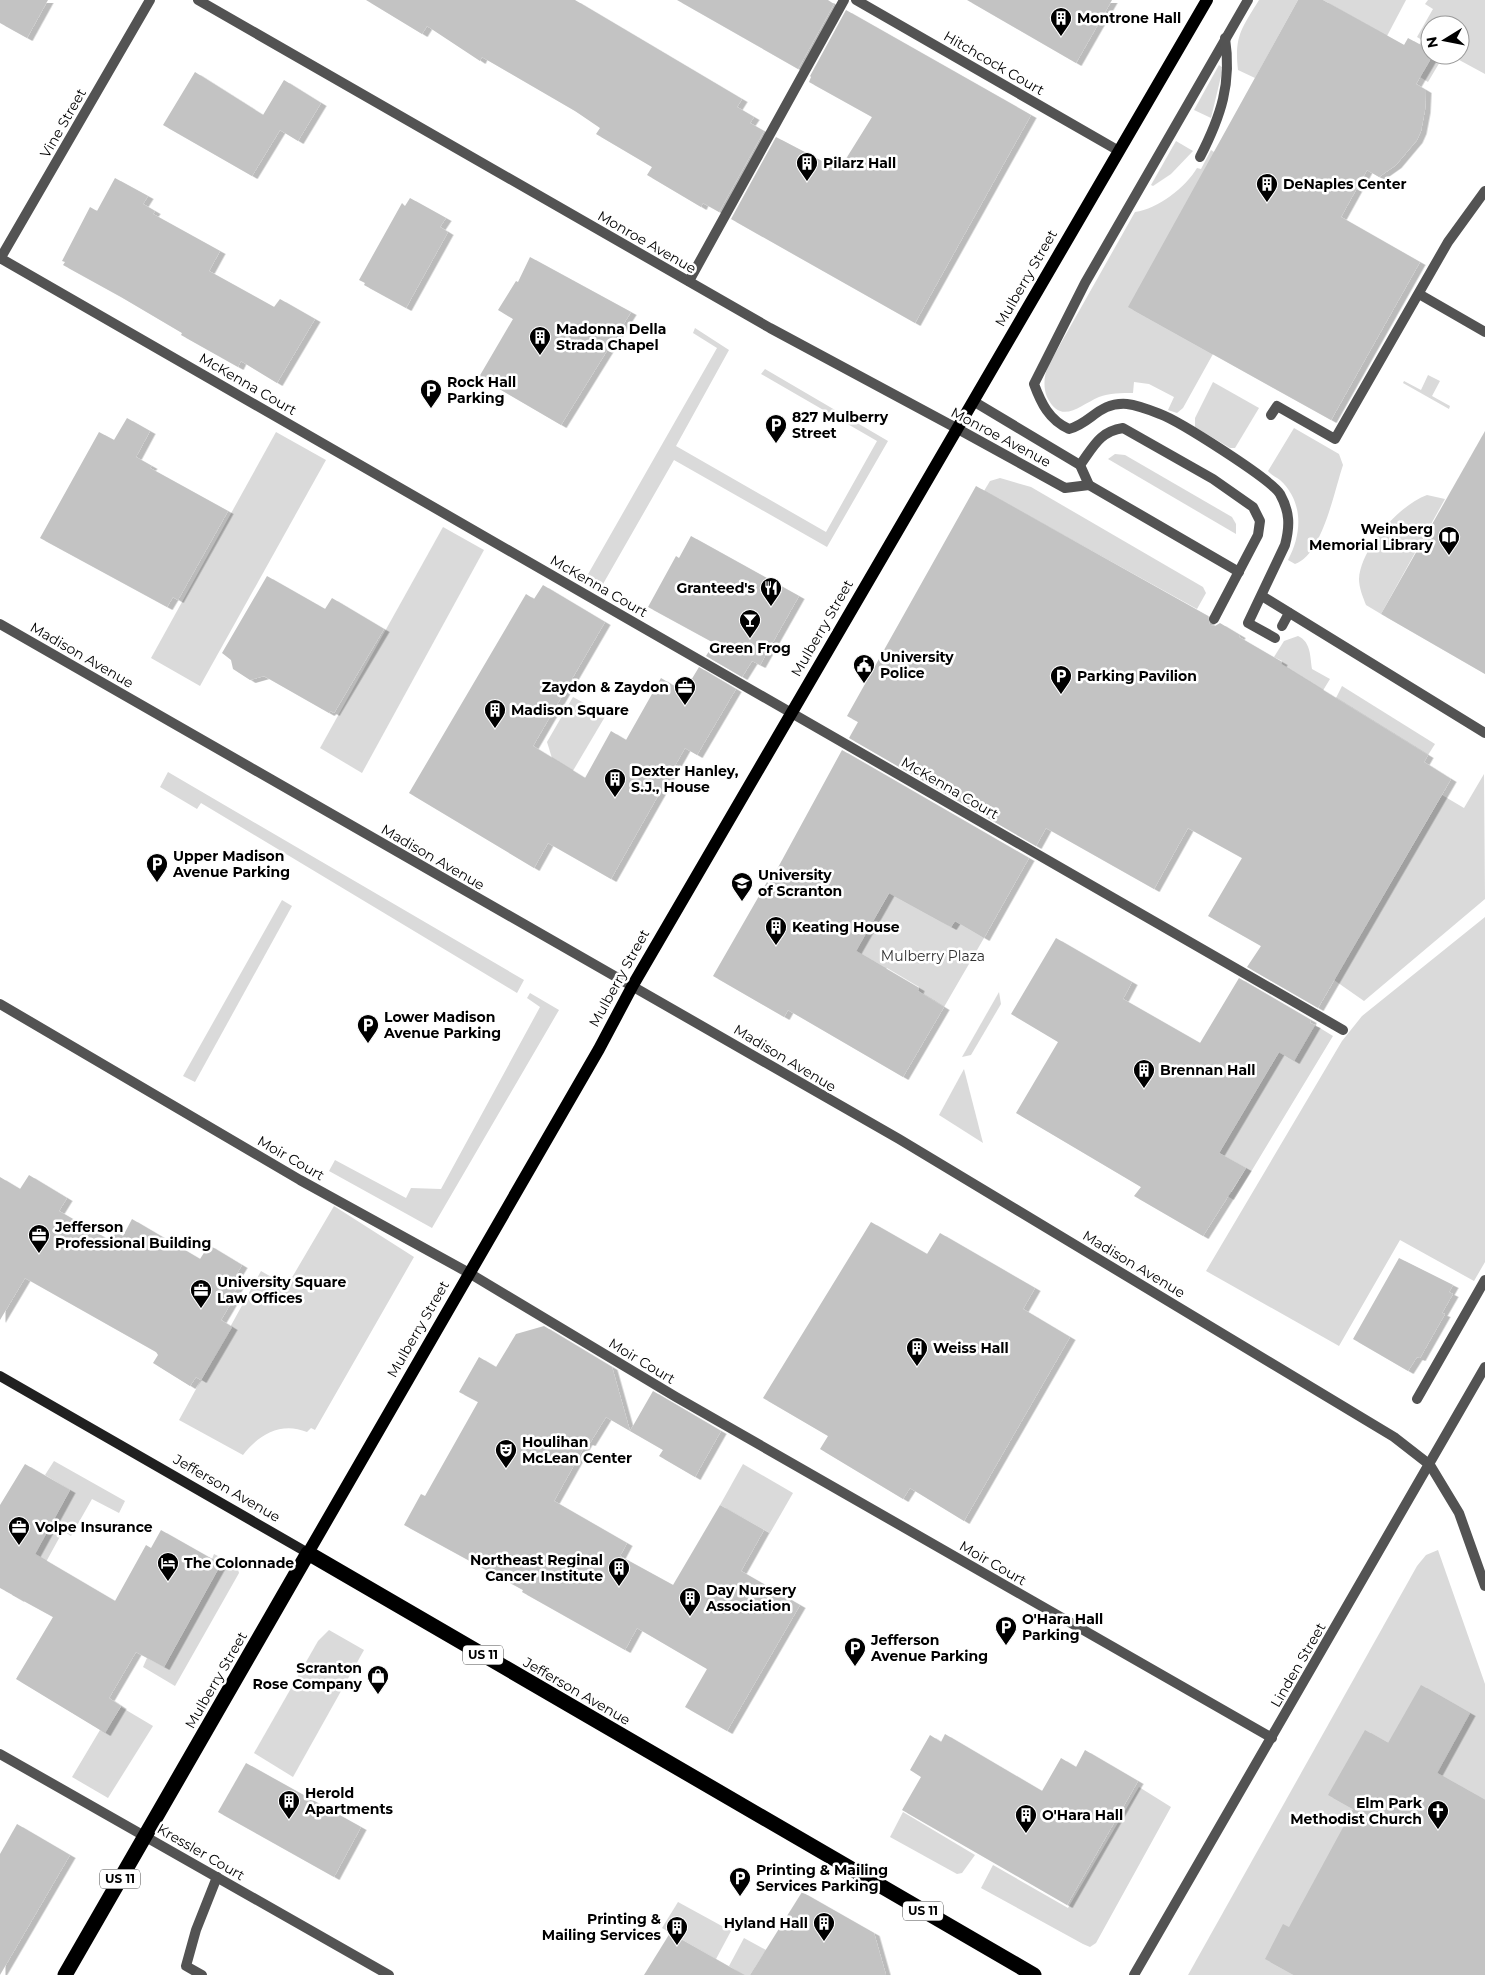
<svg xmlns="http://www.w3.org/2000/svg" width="1485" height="1975" viewBox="0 0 1485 1975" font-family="Montserrat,sans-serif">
  <defs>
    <filter id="shadow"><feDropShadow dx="5.5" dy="3" stdDeviation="0" flood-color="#0004"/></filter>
  </defs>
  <rect width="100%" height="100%" fill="#fff"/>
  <!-- green -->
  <g fill="#dadada">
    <path d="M1259,0H1298L1255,78L1238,70C1234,36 1242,28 1259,0Z"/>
    <path d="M1323,0H1406L1387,36Z"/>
    <path d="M1428,0H1485V74L1450,55H1460V25H1430V50L1419,45L1422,40L1417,37L1433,9L1425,4Z"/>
    <path d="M1433,55H1444L1428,82L1420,77Z"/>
    <path d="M1219,65L1223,68L1211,118L1194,110Z"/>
    <path d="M1176,141L1193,151L1171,174L1153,186L1151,185Z"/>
    <path d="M1211,150L1214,152L1213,354L1183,408L1177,413L1168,410L1174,397L1149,384L1134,382L1133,393C1122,393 1109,393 1099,397C1080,405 1061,426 1047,397C1043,387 1044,376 1048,366L1135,212C1158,209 1186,187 1197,168L1201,169Z"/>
    <path d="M695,328L729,350L676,446L826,532L877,441L761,374L765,369L888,441L827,547L674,460L603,584L587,576L717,348L693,333Z"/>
    <path d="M1428,375L1440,381L1432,396L1450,406L1449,409L1403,383L1404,381L1421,390Z"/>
    <path d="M1213,382L1259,408L1235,448H1230L1195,427V418Z"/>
    <path d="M1294,428L1339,454L1343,465C1334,492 1322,555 1295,564L1288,560C1302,534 1304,502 1280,480C1276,477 1271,475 1268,471Z"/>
    <path d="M276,432L326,460L200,686L151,658Z"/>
    <path d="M1115,454L1125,455L1232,517L1236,524V534L1108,459Z"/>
    <path d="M1000,478L1031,487L1203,587L1206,593L1197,609L984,491L990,481Z"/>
    <path d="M1427,495L1445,499L1381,614L1366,605C1363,597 1359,588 1359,579C1361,548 1399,505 1427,495Z"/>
    <path d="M443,527L484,550L362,773L320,748Z"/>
    <path d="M1298,636C1311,642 1310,656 1312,669L1330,679L1319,697L1277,672L1282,661L1274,657L1284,641Z"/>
    <path d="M1342,686L1435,744L1428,755L1336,698Z"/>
    <path d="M573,697L606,715L564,786L560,784L547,742Z"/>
    <path d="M168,772L524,980L517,993L201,803L197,809L160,787Z"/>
    <path d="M1484,774L1485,899L1364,1001L1334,980L1442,795L1464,808Z"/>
    <path d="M891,890L951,927L955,921L984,938L944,1007L918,991L919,987L887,968L884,972L854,954Z"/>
    <path d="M282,900L292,906L195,1082L183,1076Z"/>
    <path d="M1485,917V1262L1474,1281L1400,1240L1339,1346L1206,1271L1342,1041L1362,1016Z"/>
    <path d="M999,992L1001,1004L971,1055L962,1057Z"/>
    <path d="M530,993L559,1010L432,1228L329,1171L335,1160L406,1198L411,1188L441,1189L540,1007L527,998Z"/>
    <path d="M1315,1025L1333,1036L1234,1200L1227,1196L1230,1191L1232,1192L1246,1168L1219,1153L1279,1052Z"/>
    <path d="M964,1069L983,1143L939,1115Z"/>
    <path d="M334,1206L414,1257L315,1430L311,1428L307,1432C281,1421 258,1435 243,1455L179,1420L261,1271L287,1286Z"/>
    <path d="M54,1461L125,1501L119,1513L92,1499L71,1536L63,1531L24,1602L12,1595L70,1490L45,1475Z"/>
    <path d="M743,1464L793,1493L770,1533L720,1505Z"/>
    <path d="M1438,1550L1485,1684V1975H1188L1417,1566L1426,1555Z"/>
    <path d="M214,1554L237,1566L239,1573L175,1686L143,1667L147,1658L164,1667L221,1564L212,1559Z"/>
    <path d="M329,1630L364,1650L293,1777L254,1753L318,1641Z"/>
    <path d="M121,1707L153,1726L108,1798L72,1777L100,1730L105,1732Z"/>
    <path d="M1139,1787L1171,1807L1096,1943L1090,1947L1083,1944L981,1888L993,1865L1068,1908Z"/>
    <path d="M903,1812L975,1855L962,1873L957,1874L890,1837Z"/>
    <path d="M678,1902L731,1931L716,1959L662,1928Z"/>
    <path d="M744,1938L766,1950L750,1975H743L729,1966Z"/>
  </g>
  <!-- building -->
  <g fill="#c3c3c3" filter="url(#shadow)">
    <path d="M0,0H48L27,38L0,23Z"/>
    <path d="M366,0H575L742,99L737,107L754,117L750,123L764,131L719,212L703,203L701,207L647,175L652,167L596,134L600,128L575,111L482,57L480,61L427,26L422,34Z"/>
    <path d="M677,0H828L834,4L798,69Z"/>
    <path d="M967,0H1112L1076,63Z"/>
    <path d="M1298,0H1323L1404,45L1408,38L1430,50V55H1433L1416,84L1426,90L1425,110L1421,131L1417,140L1396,165L1379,177L1367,170L1341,217L1420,262L1331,420L1128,307Z"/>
    <path d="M846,10L1031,115L915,323L731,219L776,137L839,170L872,117L809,82L811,77L810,76Z"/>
    <path d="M195,72L263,115L284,80L321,103L298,141L280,130L252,176L163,125Z"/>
    <path d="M115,178L148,196L143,204L155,211L153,214L220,251L209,271L274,307L280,299L315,319L277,383L241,361L238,367L181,335L182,333L121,297L63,265L65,262L62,261L90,207L97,211Z"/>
    <path d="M410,198L446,218L440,227L448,232L406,308L364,285L365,283L359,280L402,203L405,206Z"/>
    <path d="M530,257L631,312L561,425L479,377L513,319L498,310L516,281L518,282Z"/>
    <path d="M127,418L150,431L136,457L152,466L150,468L228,511L178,600L173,597L167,607L40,538L99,432L114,440Z"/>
    <path d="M1485,431V674L1381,614Z"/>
    <path d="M976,486L1208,616L1210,625L1215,626L1220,623L1240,635L1239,637L1282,662L1281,664L1428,755L1424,762L1451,779L1318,1008L1247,967L1261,946L1208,916L1242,858L1213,842L1188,828L1154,889L1046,828L1036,846L849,738L858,722L847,716Z"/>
    <path d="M691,536L799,596L760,665L752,661L742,677L706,656L714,643L648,607L676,556L679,558Z"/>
    <path d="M267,576L325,609L332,598L384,629L334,713L331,711L329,713L264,676L250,680L233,669L231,660L222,653Z"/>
    <path d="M543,585L605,622L533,746L585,778L611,731L626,740L661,678L684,692L699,667L736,689L697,755L685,748L611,879L548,843L534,868L409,793L526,594L534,599Z"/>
    <path d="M842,750L1029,858L984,938L955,921L951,927L889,893L856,951L919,988L918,991L944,1007L903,1077L788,1010L784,1017L713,976L767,882L769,884Z"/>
    <path d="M1056,938L1132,982L1123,999L1200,1043L1239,978L1311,1020L1310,1023L1315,1025L1294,1061L1279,1052L1219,1153L1246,1168L1203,1236L1134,1196L1141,1187L1016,1113L1058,1042L1011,1014Z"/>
    <path d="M29,1175L67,1198L59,1211L111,1241L116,1232L123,1236L132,1219L200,1259L209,1245L242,1265L236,1275L242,1279L232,1296L234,1298L221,1320L232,1327L201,1380L196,1377L190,1386L153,1363L158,1355L156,1352L25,1278L0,1320V1177L20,1189Z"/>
    <path d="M871,1222L927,1254L940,1233L1035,1288L1023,1309L1070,1337L964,1521L910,1488L903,1499L820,1449L828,1436L763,1398Z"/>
    <path d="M1399,1258L1453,1285L1449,1292L1453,1294L1442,1313L1445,1314L1420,1358L1417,1357L1408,1371L1353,1339Z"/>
    <path d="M544,1326L612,1367L630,1431L606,1417L590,1443L587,1442L554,1501L627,1543L620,1556L673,1585L720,1505L764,1530L741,1571L800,1605L727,1731L685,1707L707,1669L637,1628L625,1650L522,1592L523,1590L404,1525L421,1494L425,1496L478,1402L459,1392L479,1357L496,1367L516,1334Z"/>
    <path d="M653,1391L721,1431L695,1477L659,1456L663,1450L630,1431Z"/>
    <path d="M25,1464L70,1490L35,1554L115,1601L146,1545L151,1548L161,1530L221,1564L164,1667L136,1652L109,1698L121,1706L105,1733L16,1679L53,1617L0,1588V1505Z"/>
    <path d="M1421,1685L1470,1713L1437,1773L1485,1800V1975H1294L1265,1959L1283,1924L1289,1927L1353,1809L1328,1795L1365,1730L1388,1743Z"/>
    <path d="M945,1734L1042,1791L1061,1758L1076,1767L1085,1750L1138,1781L1067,1905L902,1810L921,1777L910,1770L930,1735L941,1742Z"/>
    <path d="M246,1763L361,1827L334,1877L218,1812Z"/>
    <path d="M17,1824L70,1855L0,1975V1854Z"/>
    <path d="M802,1892L874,1933L886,1975H750Z"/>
    <path d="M670,1933L744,1975H644Z"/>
  </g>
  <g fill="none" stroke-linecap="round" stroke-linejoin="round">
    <!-- lane -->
    <g stroke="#535353" stroke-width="10">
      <path d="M856,0L1119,151"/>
      <path d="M0,258L1343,1030"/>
      <path d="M689,281L844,0"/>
      <path d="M973,401L1080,465L1089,485L1239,572"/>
      <path d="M958,429L1065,488L1089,485"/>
      <path d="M1080,465C1094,446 1099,432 1123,428L1213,479L1253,507L1260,521L1258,535L1214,619"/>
      <path d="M0,1004L300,1180L469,1273L676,1397L1272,1738"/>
      <path d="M0,1754L389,1975"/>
      <path d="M202,1975L186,1966L196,1930L217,1877"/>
    </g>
    <!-- street -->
    <g stroke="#535353" stroke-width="10">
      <path d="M198,0L770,328L958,429"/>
      <path d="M1248,0L1085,283L1034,384C1041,403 1049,420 1069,429C1092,423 1098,402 1127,404C1137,405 1150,410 1160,414C1179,421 1271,479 1280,494C1290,512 1290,526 1285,545L1248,623L1275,638"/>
      <path d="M1200,157C1221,116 1232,83 1225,38"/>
      <path d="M0,259L150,0"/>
      <path d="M1419,294L1485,332"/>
      <path d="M1271,415L1277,406L1335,439L1448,242L1485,191"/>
      <path d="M1262,596L1485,733"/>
      <path d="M0,624L899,1139L1394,1437L1430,1465L1459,1513L1485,1586"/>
      <path d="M1282,626L1289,613"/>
      <path d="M1417,1399L1485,1280"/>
      <path d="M1134,1975L1485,1367"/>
    </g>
    <!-- secondary -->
    <path stroke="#202020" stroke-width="10" d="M0,1376L308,1553"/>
    <!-- primary -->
    <path stroke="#000" stroke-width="12" d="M308,1553L599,1049L633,985L1207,0"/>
    <!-- highway -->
    <path stroke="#000" stroke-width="15" d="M65,1975L308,1553L1034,1975"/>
  </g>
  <!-- icons -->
  <defs>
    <g id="building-pin" transform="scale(1.125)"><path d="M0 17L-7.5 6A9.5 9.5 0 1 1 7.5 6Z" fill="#000" stroke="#fff"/><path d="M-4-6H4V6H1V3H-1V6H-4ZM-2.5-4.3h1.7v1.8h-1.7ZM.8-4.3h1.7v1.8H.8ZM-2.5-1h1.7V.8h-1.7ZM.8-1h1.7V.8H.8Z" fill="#fff"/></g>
    <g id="parking-pin" transform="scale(1.125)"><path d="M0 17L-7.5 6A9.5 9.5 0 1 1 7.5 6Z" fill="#000" stroke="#fff"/><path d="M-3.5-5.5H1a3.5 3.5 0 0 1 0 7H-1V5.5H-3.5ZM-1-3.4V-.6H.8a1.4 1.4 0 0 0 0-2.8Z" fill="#fff"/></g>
    <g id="library-pin" transform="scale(1.125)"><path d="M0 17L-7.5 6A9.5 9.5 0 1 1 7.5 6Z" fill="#000" stroke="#fff"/><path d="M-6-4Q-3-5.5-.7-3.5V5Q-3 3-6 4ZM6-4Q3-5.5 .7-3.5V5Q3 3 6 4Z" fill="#fff"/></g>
    <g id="restaurant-pin" transform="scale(1.125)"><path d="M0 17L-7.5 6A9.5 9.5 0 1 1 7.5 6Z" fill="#000" stroke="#fff"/><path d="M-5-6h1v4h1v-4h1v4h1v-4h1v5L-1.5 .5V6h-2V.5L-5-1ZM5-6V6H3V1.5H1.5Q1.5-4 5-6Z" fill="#fff"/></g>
    <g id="bar-pin" transform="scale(1.125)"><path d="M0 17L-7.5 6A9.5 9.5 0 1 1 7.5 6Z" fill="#000" stroke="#fff"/><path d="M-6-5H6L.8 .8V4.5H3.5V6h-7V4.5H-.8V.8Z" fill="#fff"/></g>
    <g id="civic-pin" transform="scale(1.125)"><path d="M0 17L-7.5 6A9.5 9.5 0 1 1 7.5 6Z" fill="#000" stroke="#fff"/><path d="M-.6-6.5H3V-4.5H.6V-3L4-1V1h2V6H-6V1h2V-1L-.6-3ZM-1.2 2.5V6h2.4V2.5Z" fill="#fff"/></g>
    <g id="office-pin" transform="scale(1.125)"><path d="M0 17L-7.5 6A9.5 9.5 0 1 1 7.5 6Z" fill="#000" stroke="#fff"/><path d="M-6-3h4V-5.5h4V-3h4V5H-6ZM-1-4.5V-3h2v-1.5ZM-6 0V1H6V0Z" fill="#fff"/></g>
    <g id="university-pin" transform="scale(1.125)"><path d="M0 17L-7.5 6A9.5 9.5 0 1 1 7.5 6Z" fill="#000" stroke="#fff"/><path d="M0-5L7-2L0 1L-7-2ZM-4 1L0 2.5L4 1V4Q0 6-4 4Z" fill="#fff"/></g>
    <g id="theatre-pin" transform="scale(1.125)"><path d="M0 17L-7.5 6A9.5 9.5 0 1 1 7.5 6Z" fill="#000" stroke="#fff"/><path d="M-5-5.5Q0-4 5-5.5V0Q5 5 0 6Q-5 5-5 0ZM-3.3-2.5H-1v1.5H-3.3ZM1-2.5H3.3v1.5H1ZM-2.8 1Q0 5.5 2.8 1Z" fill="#fff"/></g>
    <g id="hotel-pin" transform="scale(1.125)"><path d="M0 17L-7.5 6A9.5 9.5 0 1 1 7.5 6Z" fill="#000" stroke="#fff"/><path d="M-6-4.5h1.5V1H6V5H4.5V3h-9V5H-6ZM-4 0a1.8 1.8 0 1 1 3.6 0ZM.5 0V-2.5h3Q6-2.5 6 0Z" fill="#fff"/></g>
    <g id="shop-pin" transform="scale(1.125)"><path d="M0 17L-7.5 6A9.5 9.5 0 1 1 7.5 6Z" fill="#000" stroke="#fff"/><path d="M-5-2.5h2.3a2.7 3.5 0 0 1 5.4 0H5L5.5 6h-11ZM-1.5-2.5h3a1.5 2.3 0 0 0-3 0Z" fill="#fff"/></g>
    <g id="church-pin" transform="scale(1.125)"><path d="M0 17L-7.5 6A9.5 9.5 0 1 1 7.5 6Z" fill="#000" stroke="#fff"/><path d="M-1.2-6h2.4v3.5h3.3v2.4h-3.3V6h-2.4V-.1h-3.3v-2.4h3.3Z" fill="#fff"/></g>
  </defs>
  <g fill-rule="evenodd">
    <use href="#building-pin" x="1061" y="18"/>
    <use href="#building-pin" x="807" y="163"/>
    <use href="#building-pin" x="1267" y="184"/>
    <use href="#building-pin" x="540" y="337"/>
    <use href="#parking-pin" x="431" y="390"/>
    <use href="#parking-pin" x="776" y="425"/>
    <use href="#library-pin" x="1449" y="537"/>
    <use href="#restaurant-pin" x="771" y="588"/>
    <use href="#bar-pin" x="750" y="620"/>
    <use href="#civic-pin" x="864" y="665"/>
    <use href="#parking-pin" x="1061" y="676"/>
    <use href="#office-pin" x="685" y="687"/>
    <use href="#building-pin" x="495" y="710"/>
    <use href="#building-pin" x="615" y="779"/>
    <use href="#parking-pin" x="157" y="864"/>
    <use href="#university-pin" x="742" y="883"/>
    <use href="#building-pin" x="776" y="927"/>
    <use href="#parking-pin" x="368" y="1025"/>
    <use href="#building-pin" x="1144" y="1070"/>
    <use href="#office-pin" x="39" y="1235"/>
    <use href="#office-pin" x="201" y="1290"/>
    <use href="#building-pin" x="917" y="1348"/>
    <use href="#theatre-pin" x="506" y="1450"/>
    <use href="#office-pin" x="19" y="1527"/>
    <use href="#hotel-pin" x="168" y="1563"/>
    <use href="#building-pin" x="619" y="1568"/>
    <use href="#building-pin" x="690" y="1598"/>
    <use href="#parking-pin" x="1006" y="1627"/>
    <use href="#parking-pin" x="855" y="1648"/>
    <use href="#shop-pin" x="378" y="1676"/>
    <use href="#building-pin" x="289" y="1801"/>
    <use href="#church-pin" x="1438" y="1811"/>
    <use href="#building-pin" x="1026" y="1815"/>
    <use href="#parking-pin" x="740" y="1878"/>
    <use href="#building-pin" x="824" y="1923"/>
    <use href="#building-pin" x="677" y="1927"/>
  </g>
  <g text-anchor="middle" stroke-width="5" stroke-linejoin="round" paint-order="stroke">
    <!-- shield labels -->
    <g fill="#fff" stroke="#4c4c4c" stroke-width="1">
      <rect x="463" y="1645.5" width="40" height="19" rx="4"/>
      <rect x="100" y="1869.5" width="40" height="19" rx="4"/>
      <rect x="903" y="1901.5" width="40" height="19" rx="4"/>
    </g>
    <g font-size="12" font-weight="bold" fill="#000">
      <text x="483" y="1659">US 11</text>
      <text x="120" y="1883">US 11</text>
      <text x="923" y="1915">US 11</text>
    </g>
    <!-- poi labels -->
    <g font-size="14" font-weight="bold" fill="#000" stroke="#fff" text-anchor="start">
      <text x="1077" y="23">Montrone Hall</text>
      <text x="823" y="168">Pilarz Hall</text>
      <text x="1283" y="189">DeNaples Center</text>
      <text x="556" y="334">Madonna Della<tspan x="556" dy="16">Strada Chapel</tspan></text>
      <text x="447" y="387">Rock Hall<tspan x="447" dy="16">Parking</tspan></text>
      <text x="792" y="422">827 Mulberry<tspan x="792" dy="16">Street</tspan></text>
      <text x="1433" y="534" text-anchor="end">Weinberg<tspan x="1433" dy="16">Memorial Library</tspan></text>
      <text x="755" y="593" text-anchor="end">Granteed's</text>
      <text x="750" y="653" text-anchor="middle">Green Frog</text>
      <text x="880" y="662">University<tspan x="880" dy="16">Police</tspan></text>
      <text x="1077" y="681">Parking Pavilion</text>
      <text x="669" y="692" text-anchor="end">Zaydon &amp; Zaydon</text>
      <text x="511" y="715">Madison Square</text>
      <text x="631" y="776">Dexter Hanley,<tspan x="631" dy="16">S.J., House</tspan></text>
      <text x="173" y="861">Upper Madison<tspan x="173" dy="16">Avenue Parking</tspan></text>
      <text x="758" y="880">University<tspan x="758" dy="16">of Scranton</tspan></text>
      <text x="792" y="932">Keating House</text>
      <text x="384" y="1022">Lower Madison<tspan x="384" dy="16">Avenue Parking</tspan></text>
      <text x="1160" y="1075">Brennan Hall</text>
      <text x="55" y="1232">Jefferson<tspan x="55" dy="16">Professional Building</tspan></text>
      <text x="217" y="1287">University Square<tspan x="217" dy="16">Law Offices</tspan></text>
      <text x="933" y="1353">Weiss Hall</text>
      <text x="522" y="1447">Houlihan<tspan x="522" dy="16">McLean Center</tspan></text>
      <text x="35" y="1532">Volpe Insurance</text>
      <text x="603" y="1565" text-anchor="end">Northeast Reginal<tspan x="603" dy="16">Cancer Institute</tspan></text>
      <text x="184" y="1568">The Colonnade</text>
      <text x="706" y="1595">Day Nursery<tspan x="706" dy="16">Association</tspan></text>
      <text x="1022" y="1624">O'Hara Hall<tspan x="1022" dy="16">Parking</tspan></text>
      <text x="871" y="1645">Jefferson<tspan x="871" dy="16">Avenue Parking</tspan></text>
      <text x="362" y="1673" text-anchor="end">Scranton<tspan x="362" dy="16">Rose Company</tspan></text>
      <text x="305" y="1798">Herold<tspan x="305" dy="16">Apartments</tspan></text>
      <text x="1422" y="1808" text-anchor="end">Elm Park<tspan x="1422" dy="16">Methodist Church</tspan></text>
      <text x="1042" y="1820">O'Hara Hall</text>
      <text x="756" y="1875">Printing &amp; Mailing<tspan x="756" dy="16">Services Parking</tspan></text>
      <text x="661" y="1924" text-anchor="end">Printing &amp;<tspan x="661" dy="16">Mailing Services</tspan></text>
      <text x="808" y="1928" text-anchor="end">Hyland Hall</text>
    </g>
    <!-- street labels -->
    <g font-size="14" fill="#000" stroke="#fff">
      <text transform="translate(994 63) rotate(30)" y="5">Hitchcock Court</text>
      <text transform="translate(63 123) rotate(-60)" y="5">Vine Street</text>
      <text transform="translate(647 242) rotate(30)" y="5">Monroe Avenue</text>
      <text transform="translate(1026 278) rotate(-60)" y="5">Mulberry Street</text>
      <text transform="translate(248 384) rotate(30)" y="5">McKenna Court</text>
      <text transform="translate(1001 437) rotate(28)" y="5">Monroe Avenue</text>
      <text transform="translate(599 586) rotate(30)" y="5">McKenna Court</text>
      <text transform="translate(822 628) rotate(-60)" y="5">Mulberry Street</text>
      <text transform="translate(82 655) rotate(30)" y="5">Madison Avenue</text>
      <text transform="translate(950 788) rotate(30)" y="5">McKenna Court</text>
      <text transform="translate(433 857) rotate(30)" y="5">Madison Avenue</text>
      <text transform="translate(619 978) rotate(-61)" y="5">Mulberry Street</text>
      <text transform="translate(785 1058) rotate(31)" y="5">Madison Avenue</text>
      <text transform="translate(291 1158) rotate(30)" y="5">Moir Court</text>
      <text transform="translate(1134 1264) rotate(31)" y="5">Madison Avenue</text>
      <text transform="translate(418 1329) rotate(-60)" y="5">Mulberry Street</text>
      <text transform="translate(642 1361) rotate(31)" y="5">Moir Court</text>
      <text transform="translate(227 1488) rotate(30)" y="5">Jefferson Avenue</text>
      <text transform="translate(993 1563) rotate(30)" y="5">Moir Court</text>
      <text transform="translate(1298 1665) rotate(-60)" y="5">Linden Street</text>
      <text transform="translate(216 1680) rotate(-60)" y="5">Mulberry Street</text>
      <text transform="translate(577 1691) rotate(30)" y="5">Jefferson Avenue</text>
      <text transform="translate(201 1852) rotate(30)" y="5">Kressler Court</text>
    </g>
    <!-- park labels -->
    <g font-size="14" fill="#313131" stroke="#fff">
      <text x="933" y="961">Mulberry Plaza</text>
    </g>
  </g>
  <!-- north arrow -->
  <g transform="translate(1445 40) rotate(260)"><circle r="24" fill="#ffffff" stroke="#999999"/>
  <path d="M0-4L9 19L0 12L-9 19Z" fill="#000000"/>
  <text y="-8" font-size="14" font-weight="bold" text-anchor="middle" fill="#000000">N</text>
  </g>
</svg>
